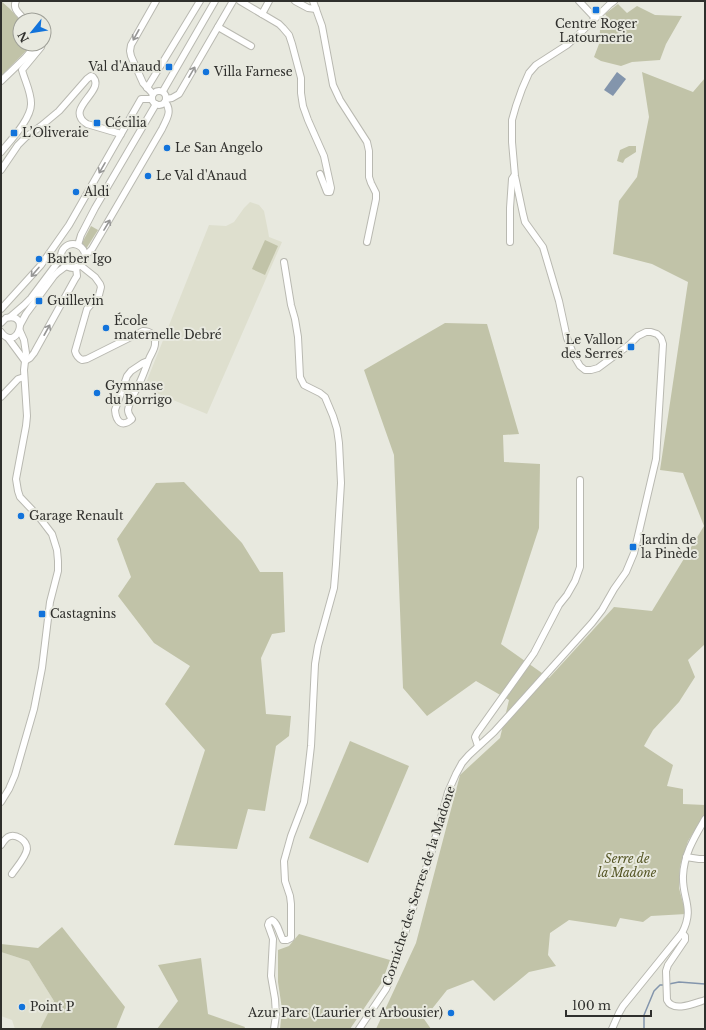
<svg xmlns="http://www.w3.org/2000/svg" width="706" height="1030" viewBox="0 0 706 1030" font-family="'Libre Baskerville',serif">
  <rect width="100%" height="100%" fill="#e8e9df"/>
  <!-- built -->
  <g fill="#dedfce">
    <path d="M250,202L259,205L264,211L268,231L269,237L282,242L207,414L144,388L209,225L226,226L234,222L244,208Z"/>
    <path d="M1,952L29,961L54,1001L40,1029H15L12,1020L1,1016Z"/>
  </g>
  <!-- green -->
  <g fill="#c1c3a8">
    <path d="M1,1L10,9L20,20V44H33L1,76Z"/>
    <path d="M618,4L627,13L637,6L655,15L682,16L666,44L660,60L632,62L621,66L601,61L594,57L599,44L600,30L610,20L605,14Z"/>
    <path d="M642,72L693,92L705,78V644L688,660L695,677L679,702L653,730L644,746L673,765L667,786L683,789V804L705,805V814L688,841L680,866L679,888L686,914L651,916L643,922L620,918L616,927L569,920L550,933L548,955L556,966L529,972L494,1001L473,980L447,990L424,1019L431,1029H376L416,943L460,775L500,738L509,700L476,681L427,716L403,688L394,455L364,370L445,323L487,324L519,434L503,435L504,462L540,464L539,528L501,644L549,678L614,607L652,611L704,526L683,473L660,470L688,282L652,264L613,254L619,201L637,177L649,117Z"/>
    <path d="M629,146H636V152L625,159L623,163L617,161L620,150Z"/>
    <path d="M91,226L98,230L86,249L82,243Z"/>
    <path d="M265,240L278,246L265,275L252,269Z"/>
    <path d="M184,482L242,543L260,572H283L285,632L272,634L261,658L266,714L291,716L289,736L276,746L265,811L248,809L237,849L174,845L205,750L165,704L190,666L154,643L118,596L131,577L117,539L156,483Z"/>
    <path d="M350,741L409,766L368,863L309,838Z"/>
    <path d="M62,927L125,1007L116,1029H40L54,1001L29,961L1,952V944L38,948Z"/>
    <path d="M299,934L390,960L382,982L350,1029H280L282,1009L278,982V950L289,946Z"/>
    <path d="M201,958L208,1014L245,1027L244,1029H157L178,1001L158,965Z"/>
  </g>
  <!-- water -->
  <path fill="#8395ac" d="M617,72L626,79L613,96L604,90Z"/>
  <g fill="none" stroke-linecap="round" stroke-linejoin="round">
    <!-- stream -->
    <g stroke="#8395ac" stroke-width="1.5">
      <path d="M669,984L679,982L705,984"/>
      <path d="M644,1029V1015L654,991L660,985H664"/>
    </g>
    <!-- minor casing -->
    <g stroke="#b9b9b1" stroke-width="8">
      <g id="minor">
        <path d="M16,1C12,9 20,14 25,20"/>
        <path d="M240,1L279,24L283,28L289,35L292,44L301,78V93L303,106L308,120L324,156L331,188L330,192H327L320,174"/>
        <path d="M295,1L308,8L316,9"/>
        <path d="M313,1L322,26L333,85L340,100L367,142L369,151V177L371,183L376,193V199L367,242"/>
        <path d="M579,1L595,18"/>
        <path d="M262,14L269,1"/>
        <path d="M218,27L251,46"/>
        <path d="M1,81L25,58L37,44"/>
        <path d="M147,88L200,1"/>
        <circle cx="159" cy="98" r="7"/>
        <path d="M163,91L215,1"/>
        <path d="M153,94L143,83L131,56L130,51L131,45L156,1"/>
        <path d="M166,99L172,98L179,94L233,1"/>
        <path d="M1,152C10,141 32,118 31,103C31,92 25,81 22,70L41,47L42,44"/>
        <path d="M1,170L18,145L26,137L41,126L59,111L87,79L91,76L93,77C106,91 63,109 87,124L121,134"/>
        <path d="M510,242V208L512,179L514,176"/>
        <circle cx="73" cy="256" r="12"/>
        <path d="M78,245L81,235L95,208L156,104"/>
        <path d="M85,256L92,249L162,129C166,120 173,111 165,102"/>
        <path d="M80,265L95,277L100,284L101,287L99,295L87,309L75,351C76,355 78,358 82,360L87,359L143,331C151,331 156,336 155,344C155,349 151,354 149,359C146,367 143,376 139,384C135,392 129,402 128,410C128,414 130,416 132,419C122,428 116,422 115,410L127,376L131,371L143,363L148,361"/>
        <path d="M1,309L41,265L69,225L141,99H152"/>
        <path d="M10,317L24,305L31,298L61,258"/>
        <path d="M1,323L6,318C32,312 16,353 1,332"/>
        <path d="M20,325L26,314L54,276L58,272L66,266"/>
        <path d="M8,338L25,361"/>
        <path d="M25,361L30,358L34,353L75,279L77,276L76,267"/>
        <path d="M1,397L18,379L24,377"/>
        <path d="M478,746L475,737L477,733L534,653L559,605L567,595L575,581L580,567V480"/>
        <path d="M1,802L9,789L15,775L34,709L42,668L50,602L58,571V561L57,550L52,534L39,517L20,497L18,491L16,479L26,426L27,416L24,370L26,353L24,340L20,331"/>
        <path d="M1,845C3,842 5,839 8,837C15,833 27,840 27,849C26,857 16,868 12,874"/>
        <path d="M686,857L699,859H705"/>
        <path d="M682,933L685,936V940L668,965L666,971L667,1000C673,1013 695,1003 705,1000"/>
        <path d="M274,1029L276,1015L275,999L271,976L273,939L268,925L269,922L272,920C278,923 279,933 283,940H287L291,938V904L290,896L285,881L284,861L291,836L304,802L307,781L311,746L315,664L318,646L334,588L336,564L341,483L339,443L337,429L333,416L325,397L320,393L304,385L300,377L298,337L295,319L291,305L284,262"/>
        <path d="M359,1029L386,989L389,982L432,850L448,792L456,774L462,763L469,755L494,732L592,623L602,610L614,589L626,572L634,553L656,459L663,344L661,338L657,334L651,332H646L638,336L629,345L598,368L591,370H585L580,366L574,356L567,338L559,301L543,247L525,222L523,214L515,176L512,142V120L516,106L522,89L529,73L536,65L567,45L577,36L610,4L614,1"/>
        <path d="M612,1029L619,1013L623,1006L682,933C695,908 682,899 683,876C684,854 694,838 705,819"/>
      </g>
    </g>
    <!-- minor -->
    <use href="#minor" stroke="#fff" stroke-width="6"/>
  </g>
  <!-- one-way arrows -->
  <defs><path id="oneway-shaft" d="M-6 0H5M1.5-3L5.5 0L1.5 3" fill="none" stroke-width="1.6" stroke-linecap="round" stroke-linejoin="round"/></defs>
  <g stroke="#979796">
    <use href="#oneway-shaft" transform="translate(136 35) rotate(119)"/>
    <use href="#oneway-shaft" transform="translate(192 72) rotate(-60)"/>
    <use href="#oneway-shaft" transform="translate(102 168) rotate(120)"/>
    <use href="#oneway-shaft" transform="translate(107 225) rotate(-59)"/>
    <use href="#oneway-shaft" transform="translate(35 272) rotate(131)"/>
    <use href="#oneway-shaft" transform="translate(47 330) rotate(-61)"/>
  </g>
  <!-- markers -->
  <g fill="#1273db" stroke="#e8e9df" stroke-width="1.5">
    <rect x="592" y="6" width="8" height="8" rx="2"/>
    <rect x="165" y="63" width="8" height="8" rx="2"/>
    <circle cx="206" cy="72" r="4"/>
    <rect x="93" y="119" width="8" height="8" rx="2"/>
    <rect x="10" y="129" width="8" height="8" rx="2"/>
    <circle cx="167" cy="148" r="4"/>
    <circle cx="148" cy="176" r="4"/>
    <circle cx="76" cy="192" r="4"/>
    <circle cx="39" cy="259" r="4"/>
    <rect x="35" y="297" width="8" height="8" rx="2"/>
    <circle cx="106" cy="328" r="4"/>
    <rect x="627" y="343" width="8" height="8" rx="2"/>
    <circle cx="97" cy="393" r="4"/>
    <circle cx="21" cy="516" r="4"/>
    <rect x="629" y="543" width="8" height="8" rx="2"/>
    <rect x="38" y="610" width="8" height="8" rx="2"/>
    <circle cx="22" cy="1007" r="4"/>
    <circle cx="451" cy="1013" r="4"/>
  </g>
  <g text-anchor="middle" stroke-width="4" stroke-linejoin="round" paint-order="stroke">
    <!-- poi labels -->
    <g font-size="12" fill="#2f2f2c" stroke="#e8e9df" text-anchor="start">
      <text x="596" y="28" text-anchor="middle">Centre Roger<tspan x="596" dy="14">Latournerie</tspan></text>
      <text x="161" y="71" text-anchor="end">Val d'Anaud</text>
      <text x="214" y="76">Villa Farnese</text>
      <text x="105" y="127">Cécilia</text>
      <text x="22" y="137">L’Oliveraie</text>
      <text x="175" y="152">Le San Angelo</text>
      <text x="156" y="180">Le Val d'Anaud</text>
      <text x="84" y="196">Aldi</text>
      <text x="47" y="263">Barber Igo</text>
      <text x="47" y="305">Guillevin</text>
      <text x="114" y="325">École<tspan x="114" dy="14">maternelle Debré</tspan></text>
      <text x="623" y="344" text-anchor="end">Le Vallon<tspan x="623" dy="14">des Serres</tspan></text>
      <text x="105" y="390">Gymnase<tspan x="105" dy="14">du Borrigo</tspan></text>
      <text x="29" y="520">Garage Renault</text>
      <text x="641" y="544">Jardin de<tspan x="641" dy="14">la Pinède</tspan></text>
      <text x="50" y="618">Castagnins</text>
      <text x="30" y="1011">Point P</text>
      <text x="443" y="1017" text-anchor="end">Azur Parc (Laurier et Arbousier)</text>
    </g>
    <!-- park labels -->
    <g font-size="12" font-style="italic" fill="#535423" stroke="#e8e9df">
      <text x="627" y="863">Serre de<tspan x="627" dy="14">la Madone</tspan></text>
    </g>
    <!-- street labels -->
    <g font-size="12" fill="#2f2f2c" stroke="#e8e9df">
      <text transform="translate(419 886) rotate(-72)" y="4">Corniche des Serres de la Madone</text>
    </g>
  </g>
  <!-- border -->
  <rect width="706" height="1030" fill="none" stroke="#2f2f2c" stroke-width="4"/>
  <!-- north arrow -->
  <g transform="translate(32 32) rotate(240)"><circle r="19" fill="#e8e9df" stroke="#9e9f97"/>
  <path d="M0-3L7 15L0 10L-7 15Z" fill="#1273db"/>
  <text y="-6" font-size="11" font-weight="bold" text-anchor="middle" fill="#2f2f2c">N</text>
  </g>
  <!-- scale -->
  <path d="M566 1010v6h85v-6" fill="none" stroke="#2f2f2c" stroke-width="2"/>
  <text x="572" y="1010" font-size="12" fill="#2f2f2c" stroke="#e8e9df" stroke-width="3" paint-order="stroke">100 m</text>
</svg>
